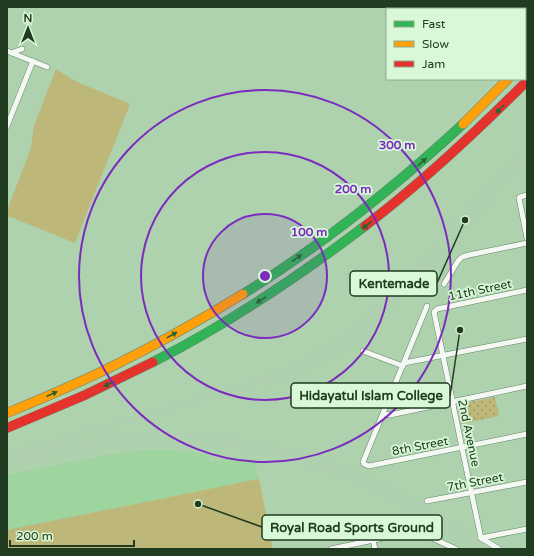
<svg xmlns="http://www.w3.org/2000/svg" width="534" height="556" viewBox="0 0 534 556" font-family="'Varela Round',sans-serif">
  <defs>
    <pattern id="park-dots" width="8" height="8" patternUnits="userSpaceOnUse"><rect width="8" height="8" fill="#bdb779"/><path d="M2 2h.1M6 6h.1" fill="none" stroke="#999663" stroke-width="1.8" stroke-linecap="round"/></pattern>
  </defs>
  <rect width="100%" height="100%" fill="#aed1ae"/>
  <!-- built -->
  <path fill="#9ed49e" d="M143,450H171L208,454L209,462L226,460L255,462L259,479L7,530V475L112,454Z"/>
  <!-- grass -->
  <g fill="#bdb779">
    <path d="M56,69L75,81L130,104L75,243L8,216V208L31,148L34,126Z"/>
    <path d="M259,479L273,549H7V530Z"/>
  </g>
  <!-- park -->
  <path fill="url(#park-dots)" d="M495,397L499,416L461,424L458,408L460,404Z"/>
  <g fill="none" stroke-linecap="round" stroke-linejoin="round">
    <!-- street casing -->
    <g stroke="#668368" stroke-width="6">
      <g id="street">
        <path d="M7,51L47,67"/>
        <path d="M11,53L22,49"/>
        <path d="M7,126L33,61"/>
        <path d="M527,195L520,197L519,198L527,238"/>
        <path d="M444,284L458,261L462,257L469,255L527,243"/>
        <path d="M427,306L363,462L364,464L369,466L527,434"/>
        <path d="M363,351L403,366"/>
        <path d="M404,363L527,339"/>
        <path d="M383,414L390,415L527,386"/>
        <path d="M427,501L527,482"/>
        <path d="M481,538L462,448L434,312L437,309L527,290"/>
        <path d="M481,538L527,529"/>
        <path d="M481,538L499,549"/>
        <path d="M373,540L375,549"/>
        <path d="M331,549L416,531L421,533L456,549"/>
      </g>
    </g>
    <!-- fast casing -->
    <g stroke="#668368" stroke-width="10">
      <g id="fast">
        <path d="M243,294C322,245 395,187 463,124"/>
        <path d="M153,362C228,324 298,277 365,226"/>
      </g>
    </g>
    <!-- slow casing -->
    <g stroke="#668368" stroke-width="10">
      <g id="slow">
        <path d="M463,124L508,79"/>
        <path d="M7,413C41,399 74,385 107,369C154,346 199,321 243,294"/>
      </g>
    </g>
    <!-- jam casing -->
    <g stroke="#668368" stroke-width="10">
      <g id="jam">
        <path d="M525,61L527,59"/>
        <path d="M365,226C423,182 476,132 527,81"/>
        <path d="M7,428L85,395L153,362"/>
      </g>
    </g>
    <!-- street -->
    <use href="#street" stroke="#f3f8f3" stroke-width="5"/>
    <!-- fast -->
    <use href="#fast" stroke="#30b455" stroke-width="9"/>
    <!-- slow -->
    <use href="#slow" stroke="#ff9f0a" stroke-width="9"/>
    <!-- jam -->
    <use href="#jam" stroke="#e5322d" stroke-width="9"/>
    <!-- rail -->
    <g stroke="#bcc7bc" stroke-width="1" stroke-dasharray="8 4" stroke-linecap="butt">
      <path d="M265,384C293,374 320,364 345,347C378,324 405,292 432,262C464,227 496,192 527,155"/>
      <path d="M42,450C86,441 132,434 177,435C247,437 318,454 382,484C420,502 455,527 491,549"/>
      <path d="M7,455L216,395L259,381L294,366L324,349L353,328L370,315L394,291L527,146"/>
      <path d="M16,457L48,451"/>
      <path d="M42,457C68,452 94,447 121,444C185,438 249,445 311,463"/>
      <path d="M20,464L48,458"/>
      <path d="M305,464L333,473"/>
      <path d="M7,465L25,461"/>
      <path d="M328,469C382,488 432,518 479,549"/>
    </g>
  </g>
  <!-- one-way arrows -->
  <defs><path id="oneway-solid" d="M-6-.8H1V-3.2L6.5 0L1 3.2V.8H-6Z"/></defs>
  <g fill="#266533">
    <use href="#oneway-solid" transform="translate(500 109) rotate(135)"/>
    <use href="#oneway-solid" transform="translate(422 162) rotate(-41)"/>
    <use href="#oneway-solid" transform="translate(367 225) rotate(142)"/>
    <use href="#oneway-solid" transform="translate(297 258) rotate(-35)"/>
    <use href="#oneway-solid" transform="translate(261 300) rotate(148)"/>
    <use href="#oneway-solid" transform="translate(172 335) rotate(-29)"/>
    <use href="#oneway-solid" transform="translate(109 384) rotate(155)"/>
    <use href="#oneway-solid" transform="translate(52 394) rotate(-24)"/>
  </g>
  <!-- distance rings -->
  <circle cx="265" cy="276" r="62" fill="#7b2cbf" fill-opacity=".12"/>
  <g fill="none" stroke="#7b2cbf" stroke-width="2">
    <circle cx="265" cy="276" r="62"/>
    <circle cx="265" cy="276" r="124"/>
    <circle cx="265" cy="276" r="186"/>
  </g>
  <g text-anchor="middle" stroke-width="3.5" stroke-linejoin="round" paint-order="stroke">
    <!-- street labels -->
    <g font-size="12" fill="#213b21" stroke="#d8f8d7">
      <text transform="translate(480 290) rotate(-12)" y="4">11th Street</text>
      <text transform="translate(469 433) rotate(78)" y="4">2nd Avenue</text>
      <text transform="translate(420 446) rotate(-11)" y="4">8th Street</text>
      <text transform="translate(475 482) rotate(-11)" y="4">7th Street</text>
    </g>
  </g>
  <circle cx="265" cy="276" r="6" fill="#7b2cbf" stroke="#d8f8d7" stroke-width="2"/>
  <g font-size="12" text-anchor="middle" font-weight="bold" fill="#7b2cbf" stroke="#d8f8d7" stroke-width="3.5" stroke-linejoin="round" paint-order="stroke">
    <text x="397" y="149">300 m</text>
    <text x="353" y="193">200 m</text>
    <text x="309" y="236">100 m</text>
  </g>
  <!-- callouts -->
  <path fill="none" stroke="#213b21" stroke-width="1.5" d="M465 220L437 283M460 330L450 396M198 504L262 527"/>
  <g fill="#213b21" stroke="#d8f8d7" stroke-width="1.5">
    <circle cx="465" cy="220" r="4"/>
    <circle cx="460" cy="330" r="4"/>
    <circle cx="198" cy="504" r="4"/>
  </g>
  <g fill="#d8f8d7" stroke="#213b21" stroke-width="1.5">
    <rect x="350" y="271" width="87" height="25" rx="4"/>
    <rect x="291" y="383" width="159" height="25" rx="4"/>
    <rect x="262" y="515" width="180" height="25" rx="4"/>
  </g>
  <g font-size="13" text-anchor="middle" font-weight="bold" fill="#213b21">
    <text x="394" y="288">Kentemade</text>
    <text x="371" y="400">Hidayatul Islam College</text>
    <text x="352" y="532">Royal Road Sports Ground</text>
  </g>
  <!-- border -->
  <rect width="534" height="556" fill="none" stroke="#213b21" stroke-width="16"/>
  <!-- legend -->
  <rect x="386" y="8" width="140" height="72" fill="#d8f8d7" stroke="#8fac8e"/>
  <rect x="394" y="21" width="20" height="6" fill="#30b455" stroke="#8fac8e"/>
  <text x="422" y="28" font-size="12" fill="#213b21">Fast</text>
  <rect x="394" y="41" width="20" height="6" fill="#ff9f0a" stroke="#8fac8e"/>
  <text x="422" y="48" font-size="12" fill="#213b21">Slow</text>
  <rect x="394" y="61" width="20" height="6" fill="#e5322d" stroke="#8fac8e"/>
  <text x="422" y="68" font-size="12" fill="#213b21">Jam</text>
  <!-- north arrow -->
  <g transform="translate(28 28)" stroke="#d8f8d7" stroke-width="3" paint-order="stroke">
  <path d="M0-3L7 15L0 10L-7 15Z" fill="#213b21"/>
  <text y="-6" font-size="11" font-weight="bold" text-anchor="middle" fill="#213b21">N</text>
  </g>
  <!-- scale -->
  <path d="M10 540v6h124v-6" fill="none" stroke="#213b21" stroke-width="2"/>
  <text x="16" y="540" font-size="12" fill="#213b21" stroke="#d8f8d7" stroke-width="3" paint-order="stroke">200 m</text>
</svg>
